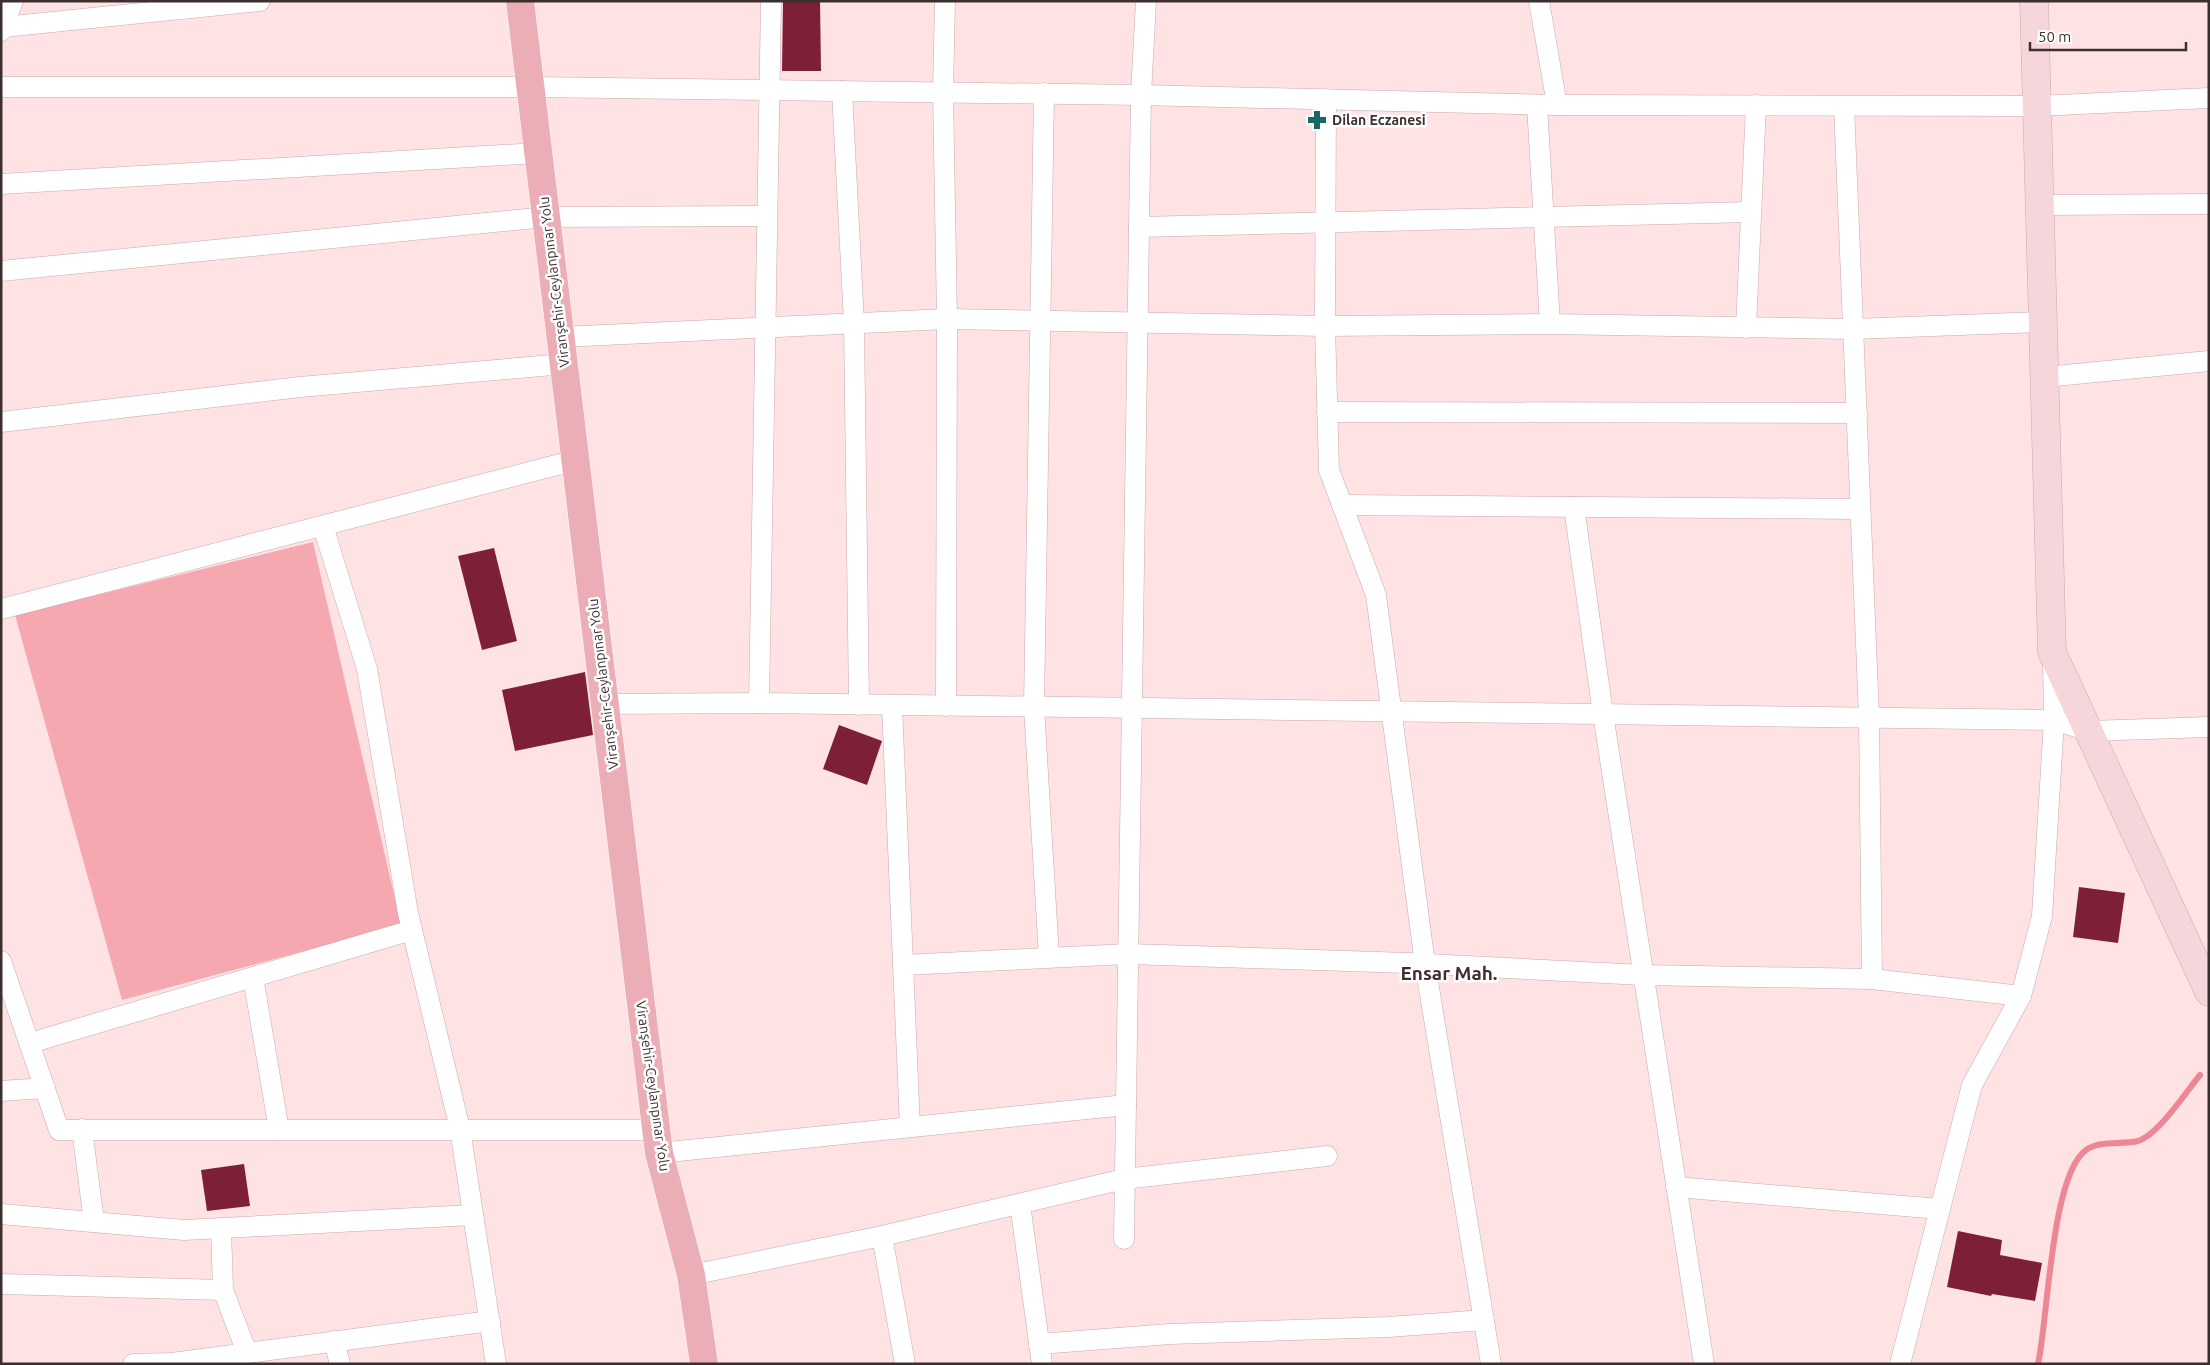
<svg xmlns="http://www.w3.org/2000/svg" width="2210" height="1365" viewBox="0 0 2210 1365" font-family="Ubuntu,sans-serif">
  <rect width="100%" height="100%" fill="#fee2e4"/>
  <!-- green -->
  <path fill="#f5a8b0" d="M313,542L401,925L122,1000L15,615Z"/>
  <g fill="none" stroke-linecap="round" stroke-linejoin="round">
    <!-- stream -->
    <path stroke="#ee8795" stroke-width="6" d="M2038,1364C2048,1320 2051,1175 2086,1150C2100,1140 2121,1145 2138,1141C2158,1135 2186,1092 2200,1075"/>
  </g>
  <!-- building -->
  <g fill="#7d2035">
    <path d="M783,1H820L821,71H782Z"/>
    <path d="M494,548L517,641L482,650L458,556Z"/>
    <path d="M585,672L593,735L515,751L502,690Z"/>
    <path d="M839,725L882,741L867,785L823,769Z"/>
    <path d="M2079,887L2125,893L2118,943L2073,937Z"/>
    <path d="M244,1164L250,1206L207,1211L201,1170Z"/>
    <path d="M1958,1231L2002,1240L2000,1255L2042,1263L2035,1301L1992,1294L1991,1296L1947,1287Z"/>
  </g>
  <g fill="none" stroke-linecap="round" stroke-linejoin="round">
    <!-- street casing -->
    <g stroke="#caa9ac" stroke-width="21">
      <g id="street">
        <path d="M945,1L943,92L947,319L946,706"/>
        <path d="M1539,1L1557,105"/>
        <path d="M3,27L260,1"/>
        <path d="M1,31L13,1"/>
        <path d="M1,87H530L1141,95L1557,105L2037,106L2209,98"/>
        <path d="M842,91L854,323L859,705"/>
        <path d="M1044,93L1034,707L1049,957"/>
        <path d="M1326,99L1325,326L1329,470L1376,595L1425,964L1491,1364"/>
        <path d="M1537,105L1550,324"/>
        <path d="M1844,106L1869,717L1872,979"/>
        <path d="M1,184L538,153"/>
        <path d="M2040,205L2209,204"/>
        <path d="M1139,227L1751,212"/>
        <path d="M1,271L546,217L767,216"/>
        <path d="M1746,328L1756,105"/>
        <path d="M561,337L947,319L1325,326L1550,324L1853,329L2043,322"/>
        <path d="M2045,377L2209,361"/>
        <path d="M1327,412L1857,413"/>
        <path d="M1,422L300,387L564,364"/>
        <path d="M1342,505L1860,509"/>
        <path d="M1574,507L1603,714L1704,1364"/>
        <path d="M323,526L367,669L408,913L460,1129L496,1364"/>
        <path d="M1,609L576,460"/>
        <path d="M759,703L771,1"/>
        <path d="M605,704L759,703L2054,720L2089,731L2209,727"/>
        <path d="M892,706L910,1127"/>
        <path d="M1,961L59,1130H657"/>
        <path d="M903,965L1128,954L1408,963L1643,975L1872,979L2021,996"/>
        <path d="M253,977L279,1130"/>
        <path d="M30,1043L412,930"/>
        <path d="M1,1091L45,1088"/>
        <path d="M82,1129L94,1222"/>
        <path d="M659,1153L1126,1105"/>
        <path d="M1676,1187L1940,1209"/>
        <path d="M1020,1204L1042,1364"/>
        <path d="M1,1214L184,1230L473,1215"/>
        <path d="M221,1229L223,1290L247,1353"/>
        <path d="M882,1236L905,1364"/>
        <path d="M1124,1239L1141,95L1146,1"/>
        <path d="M691,1275L882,1236L1124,1179L1327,1156"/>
        <path d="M1,1284L223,1290"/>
        <path d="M334,1341L340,1364"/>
        <path d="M1039,1344L1170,1334L1388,1327L1484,1320"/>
        <path d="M133,1364L172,1363L490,1321"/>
        <path d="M1900,1364L1972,1085L2021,996L2042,916L2054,720L2053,662"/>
      </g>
    </g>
    <!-- secondary casing -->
    <g stroke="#caa9ac" stroke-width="29">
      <path id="secondary" d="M2034,1L2052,652L2209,992"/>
    </g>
    <!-- primary casing -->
    <g stroke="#fff" stroke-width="29">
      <path id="primary" d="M520,1L659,1153L691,1275L704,1364"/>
    </g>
    <!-- street -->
    <use href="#street" stroke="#fff" stroke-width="20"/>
    <!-- secondary -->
    <use href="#secondary" stroke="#f5d6db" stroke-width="28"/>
    <!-- primary -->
    <use href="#primary" stroke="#ebaeb6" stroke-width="28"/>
  </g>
  <!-- icons -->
  <defs>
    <g id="pharmacy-bare" transform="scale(1.5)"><path d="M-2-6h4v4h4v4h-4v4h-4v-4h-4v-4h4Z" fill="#1a6765" stroke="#fff" stroke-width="2.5" paint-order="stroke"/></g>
  </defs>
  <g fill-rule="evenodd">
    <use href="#pharmacy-bare" x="1317" y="120"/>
  </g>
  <g text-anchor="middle" stroke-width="5" stroke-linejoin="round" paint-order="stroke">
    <!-- poi labels -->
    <g font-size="14" font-weight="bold" fill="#3c2f30" stroke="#fff" text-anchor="start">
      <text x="1332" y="125">Dilan Eczanesi</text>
    </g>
    <!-- street labels -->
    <g font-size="14" fill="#3c2f30" stroke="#fff">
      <text transform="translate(554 282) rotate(-97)" y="5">Viranşehir-Ceylanpınar Yolu</text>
      <text transform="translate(603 684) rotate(-97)" y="5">Viranşehir-Ceylanpınar Yolu</text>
      <text transform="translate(653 1086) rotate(82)" y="5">Viranşehir-Ceylanpınar Yolu</text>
    </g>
    <!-- district labels -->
    <g font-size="19" font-weight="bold" fill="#462c2f" stroke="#fff">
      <text x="1449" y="980">Ensar Mah.</text>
    </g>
  </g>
  <!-- border -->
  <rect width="2210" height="1365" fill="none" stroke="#3c2f30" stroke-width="5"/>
  <!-- scale -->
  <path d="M2030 42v8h156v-8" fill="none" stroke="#3c2f30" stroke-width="2.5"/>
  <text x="2038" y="42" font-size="15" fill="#3c2f30" stroke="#ffffff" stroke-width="4" paint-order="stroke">50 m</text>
</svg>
